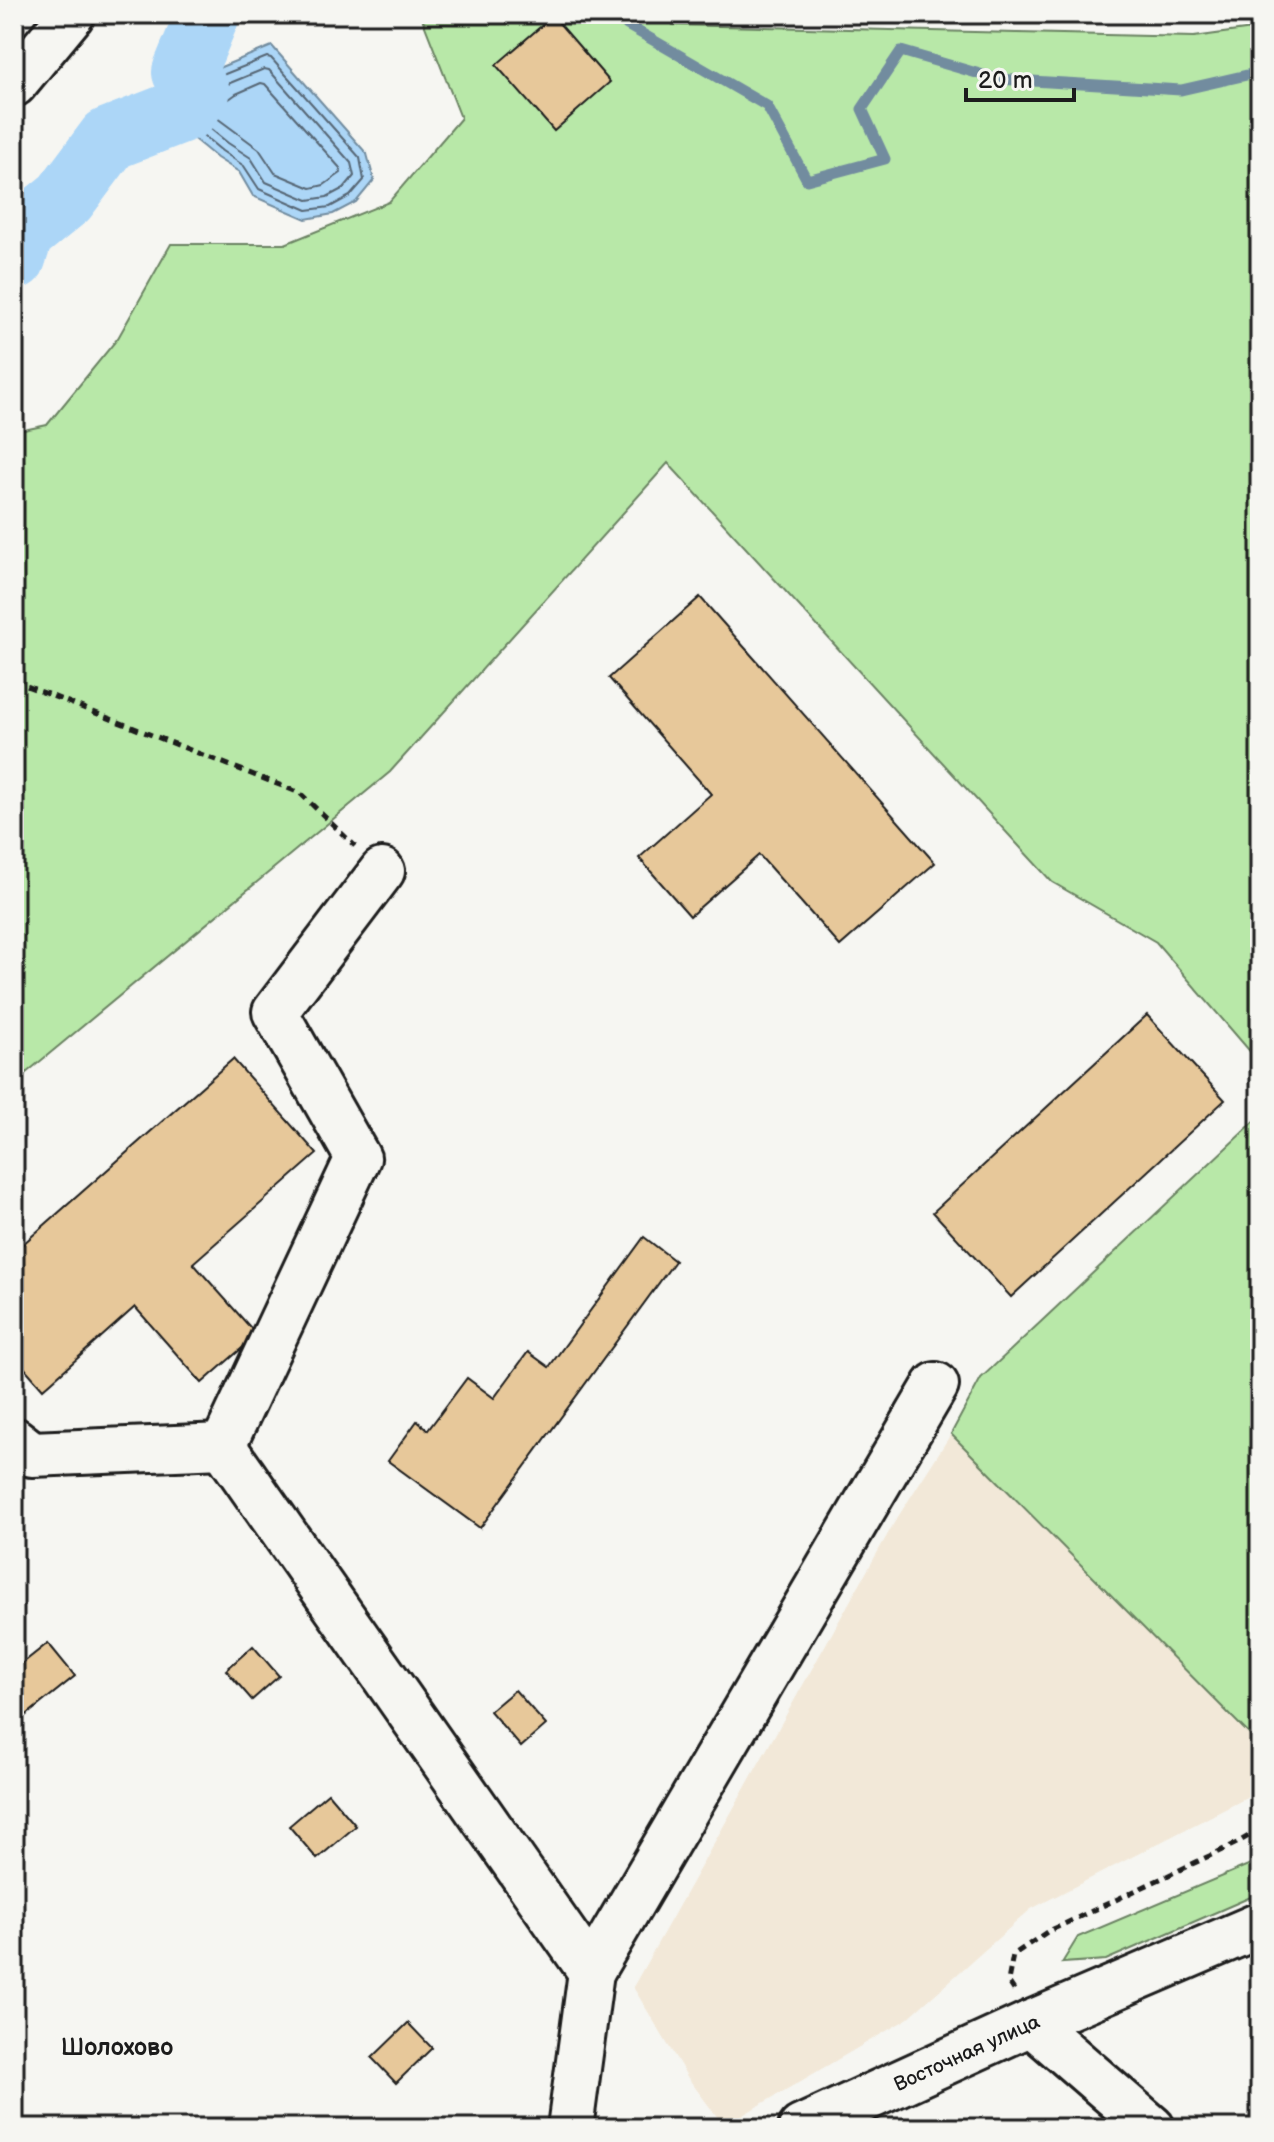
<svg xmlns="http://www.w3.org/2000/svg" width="1274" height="2142" viewBox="0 0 1274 2142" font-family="'Balsamiq Sans',sans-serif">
  <rect width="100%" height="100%" fill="#f6f6f2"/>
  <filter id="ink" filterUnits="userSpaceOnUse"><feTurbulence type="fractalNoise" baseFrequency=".0125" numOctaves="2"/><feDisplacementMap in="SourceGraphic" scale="16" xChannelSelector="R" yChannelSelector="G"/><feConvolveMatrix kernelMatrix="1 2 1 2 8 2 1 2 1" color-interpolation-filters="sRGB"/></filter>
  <g filter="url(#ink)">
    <!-- built -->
    <path fill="#f2e8d8" d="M951,1434L1260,1745V1791L1031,1909L907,2019L724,2126L688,2078L633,1987L894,1523Z"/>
    <!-- green -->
    <g fill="#b8e8a8" stroke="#6a8262" stroke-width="2">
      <path d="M435,14H667L673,25L1194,37L1260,28V1063L1156,942L1052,882L668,463L390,772L14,1083V432L47,425L118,338L171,244H285L389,202L461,118L423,21Z"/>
      <path d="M1260,1116V1745L951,1434L981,1378Z"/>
      <path d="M1260,1860V1893L1106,1960L1062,1963L1078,1937Z"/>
    </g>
    <!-- water -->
    <path fill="#acd6f7" stroke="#728c9f" stroke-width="2" d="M272,46L367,154L374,180L356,202L333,214L306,219L253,196L239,172L217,158L178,126L176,100L221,67Z"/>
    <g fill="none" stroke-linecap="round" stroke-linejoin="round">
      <!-- shore -->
      <g stroke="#566674" stroke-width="2">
        <path d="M267,57L271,58L360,158L364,180L350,196L330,207L307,210L259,189L244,166L222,151L186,121L187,103L225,74Z"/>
        <path d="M264,69L269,70L351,163L354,176L344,188L327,197L308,200L266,182L251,158L228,143L196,117L197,108L230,83Z"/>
        <path d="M261,83L265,84L340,168L341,173L324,185L311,188L275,173L259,149L213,115L214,110L236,94Z"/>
      </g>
      <!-- stream -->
      <path stroke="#728c9f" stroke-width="11" d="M618,14L627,25L767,106L807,180L885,159L862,109L901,51L997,79L1181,90L1260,72"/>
      <!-- river -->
      <path stroke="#acd6f7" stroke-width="64" d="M14,258L22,233L65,198L109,139L186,109L198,93L184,72L208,14"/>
    </g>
    <!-- building -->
    <g fill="#e7c89a" stroke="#1c1c1c" stroke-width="2">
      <path d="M553,16L610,82L554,131L496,65Z"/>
      <path d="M700,597L935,863L840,946L759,855L690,916L639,858L711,794L609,678Z"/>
      <path d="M1147,1015L1225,1100L1011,1297L933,1212Z"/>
      <path d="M233,1059L317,1154L193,1263L257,1335L202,1383L135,1307L43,1389L14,1356V1252Z"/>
      <path d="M644,1237L675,1261L480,1528L388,1461L417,1421L428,1430L467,1378L494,1398L528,1352L549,1367Z"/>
      <path d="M48,1643L75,1676L19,1721L14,1715V1670Z"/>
      <path d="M253,1646L279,1676L252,1700L226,1670Z"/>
      <path d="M515,1690L546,1725L521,1747L490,1711Z"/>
      <path d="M328,1793L356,1826L317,1859L289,1826Z"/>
      <path d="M408,2023L432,2048L396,2083L372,2058Z"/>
    </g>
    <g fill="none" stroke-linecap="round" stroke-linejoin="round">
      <!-- minor casing -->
      <g stroke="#1c1c1c" stroke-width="50">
        <g id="minor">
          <path d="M14,84L72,14"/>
          <path d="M382,871L275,1012L358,1158L223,1446L591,1972L936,1385"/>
          <path d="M14,1440L32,1454L223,1446"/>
          <path d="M1031,2023L1152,2128"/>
          <path d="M570,2128L591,1972"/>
          <path id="s1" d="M801,2128L1031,2023L1260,1925"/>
        </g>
      </g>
      <!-- path -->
      <g stroke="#1c1c1c" stroke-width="5" stroke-dasharray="8 6" stroke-linecap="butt">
        <path d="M14,681L300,793L355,846"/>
        <path d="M1014,1990L1008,1981L1013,1955L1047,1932L1237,1843L1260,1829"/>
      </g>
      <!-- minor -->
      <use href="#minor" stroke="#f6f6f2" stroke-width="44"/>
    </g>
  </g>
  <g text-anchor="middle" stroke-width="7" stroke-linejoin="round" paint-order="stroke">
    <!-- street labels -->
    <g font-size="20" fill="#1c1c1c" stroke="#f6f6f2">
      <text dy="7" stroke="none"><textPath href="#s1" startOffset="182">Восточная улица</textPath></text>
    </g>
    <!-- quarter labels -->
    <g font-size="24" font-weight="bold" fill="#1c1c1c" stroke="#f6f6f2">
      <text x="117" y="2055">Шолохово</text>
    </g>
  </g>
  <!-- margin -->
  <rect width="1274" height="2142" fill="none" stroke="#f6f6f2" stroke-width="48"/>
  <rect x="24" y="24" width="1226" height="2094" fill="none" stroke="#1c1c1c" stroke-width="3" filter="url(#ink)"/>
  <!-- scale -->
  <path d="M966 88v12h108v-12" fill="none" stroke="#1c1c1c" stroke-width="4"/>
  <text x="978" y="88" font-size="24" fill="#1c1c1c" stroke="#f6f6f2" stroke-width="6" paint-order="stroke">20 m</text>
</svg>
